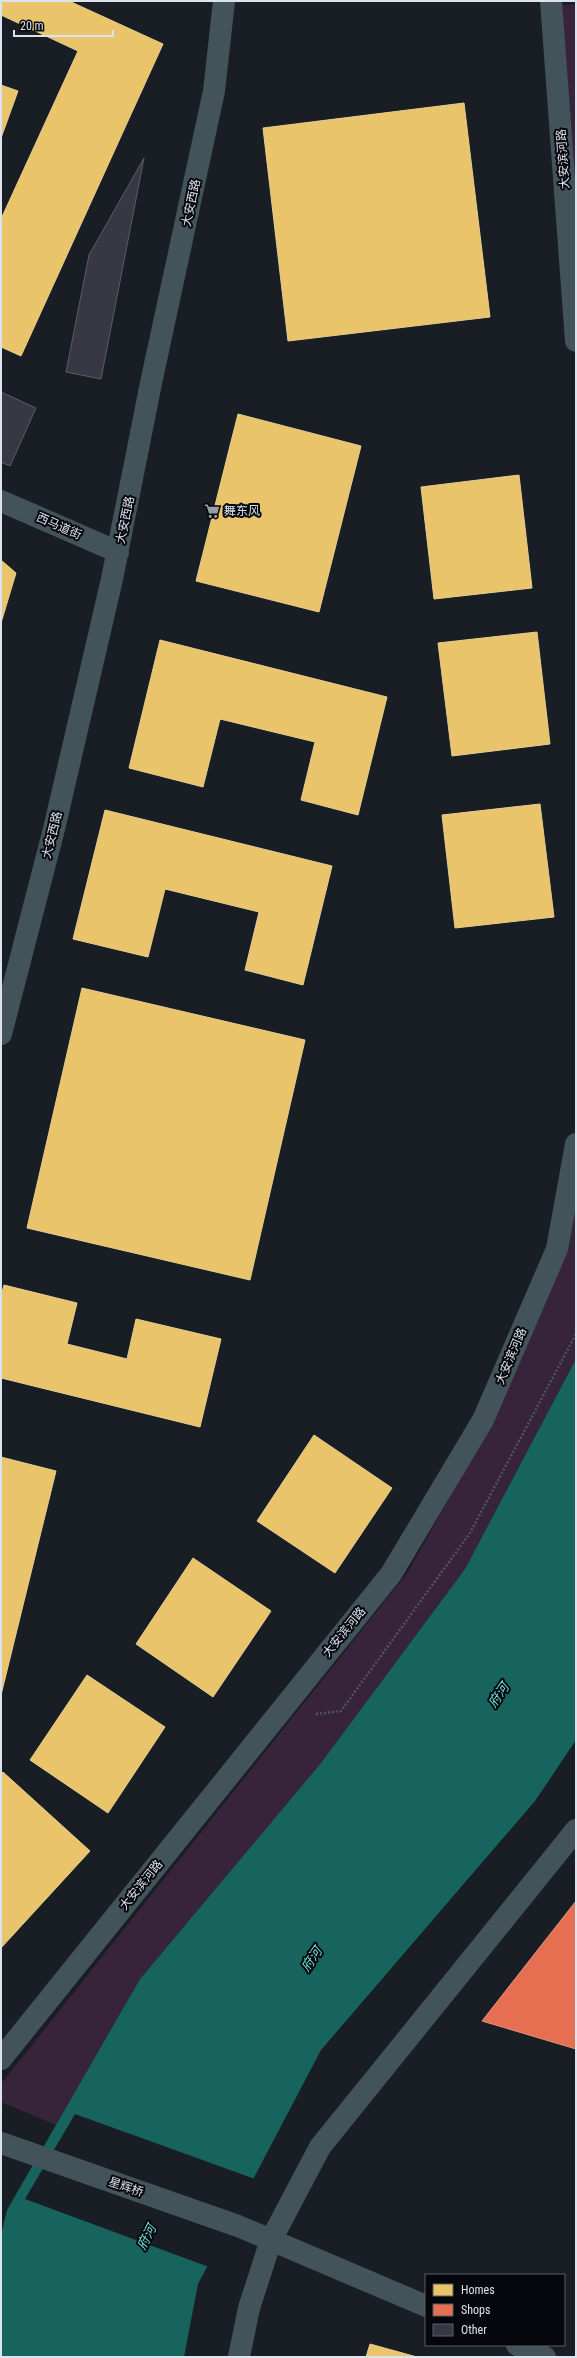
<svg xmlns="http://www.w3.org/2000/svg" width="577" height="2358" viewBox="0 0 577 2358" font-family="'Roboto Condensed','Noto Sans SC',sans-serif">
  <rect width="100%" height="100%" fill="#191e24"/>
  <!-- green -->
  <g fill="#38243a">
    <path d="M576,4V205L562,5Z"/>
    <path d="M576,1193V1359L465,1569L321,1763L140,1979L56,2125L1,2102V2084L408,1572L494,1418Z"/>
  </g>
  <!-- water -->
  <path fill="#16645d" d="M576,1359V1740L535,1801L321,2050L198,2284L184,2357H1V2235L7,2210L140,1979L321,1763L465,1569Z"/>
  <!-- pier -->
  <path fill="#191e24" d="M75,2114L255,2179L209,2267L25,2199Z"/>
  <!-- homes -->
  <g fill="#e9c46a" stroke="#e5cd91">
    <path d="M1,1H69L163,44L21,356L1,347V219L78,51L1,15Z"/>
    <path d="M1,85L18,91L1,138Z"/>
    <path d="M464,103L490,317L288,341L263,128Z"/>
    <path d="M238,414L361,446L319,612L196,581Z"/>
    <path d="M519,475L532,588L434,599L421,487Z"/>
    <path d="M1,560L16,573L1,623Z"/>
    <path d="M537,632L550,744L452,756L438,643Z"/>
    <path d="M160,640L387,697L358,815L301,800L315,742L220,719L203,787L129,768Z"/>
    <path d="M540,804L554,917L455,928L442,815Z"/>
    <path d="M105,810L332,866L303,985L245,970L259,912L165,889L148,957L73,939Z"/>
    <path d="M82,988L305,1040L250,1280L27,1228Z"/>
    <path d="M4,1285L77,1303L67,1344L127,1359L136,1319L221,1339L200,1427L1,1378V1296Z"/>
    <path d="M314,1435L392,1488L335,1573L257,1521Z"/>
    <path d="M1,1457L56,1471L1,1695Z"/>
    <path d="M193,1558L271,1611L213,1697L136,1644Z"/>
    <path d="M87,1675L165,1727L108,1813L30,1760Z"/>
    <path d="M3,1772L90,1851L1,1948V1774Z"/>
    <path d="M370,2344L417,2357H366Z"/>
  </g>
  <!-- shops -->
  <path fill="#e76f51" stroke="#e4927f" d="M576,1901V2049L482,2021Z"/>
  <!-- building -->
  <g fill="#373844" stroke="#5a5d62">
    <path d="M144,158L101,379L66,372L89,255Z"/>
    <path d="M1,392L36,408L10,466L1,462Z"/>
  </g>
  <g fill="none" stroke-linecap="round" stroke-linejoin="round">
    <!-- path -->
    <path stroke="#4c565b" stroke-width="2.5" stroke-dasharray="2 2" stroke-linecap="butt" d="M316,1714L341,1711L470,1533L576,1334"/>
    <!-- minor -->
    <g stroke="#425359" stroke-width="22">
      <path d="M551,1L576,341"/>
      <path d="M1,501L118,552"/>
      <path d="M1,1034L54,829L112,579L151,383L214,91L224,1"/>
      <path d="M1,2059L391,1574L483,1420L557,1249L576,1144"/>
      <path d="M1,2143L238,2226L426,2306"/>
      <path d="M517,2345L545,2357"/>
      <path d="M239,2357L249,2308L271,2240L320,2147L576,1830"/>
    </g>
  </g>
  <!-- icons -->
  <defs>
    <g id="supermarket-bare" transform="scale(1.2)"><path d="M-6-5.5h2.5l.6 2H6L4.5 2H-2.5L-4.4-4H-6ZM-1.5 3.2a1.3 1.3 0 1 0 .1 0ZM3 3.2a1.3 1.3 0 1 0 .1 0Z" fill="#989ea5" stroke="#05070c" stroke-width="2.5" paint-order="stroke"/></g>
  </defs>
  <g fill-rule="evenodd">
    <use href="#supermarket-bare" x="212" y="511"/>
  </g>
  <g text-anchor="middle" stroke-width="4" stroke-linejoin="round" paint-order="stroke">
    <!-- street labels -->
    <g font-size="12" fill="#dde3eb" stroke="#05070c">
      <text transform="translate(563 159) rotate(-94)" y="4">大安滨河路</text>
      <text transform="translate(191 203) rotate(-78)" y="4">大安西路</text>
      <text transform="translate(125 520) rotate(-78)" y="4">大安西路</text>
      <text transform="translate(59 526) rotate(24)" y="4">西马道街</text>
      <text transform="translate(52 835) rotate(-76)" y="4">大安西路</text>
      <text transform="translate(511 1356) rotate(-67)" y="4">大安滨河路</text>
      <text transform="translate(344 1632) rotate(-51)" y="4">大安滨河路</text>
      <text transform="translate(141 1885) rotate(-51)" y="4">大安滨河路</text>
      <text transform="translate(126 2187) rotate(19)" y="4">星辉桥</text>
    </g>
    <!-- poi labels -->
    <g font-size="12" fill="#dde3eb" stroke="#05070c" text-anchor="start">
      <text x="224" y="515">舞东风</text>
    </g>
    <!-- water labels -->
    <g font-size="13" font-style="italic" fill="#6ee2d5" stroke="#05070c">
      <text transform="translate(498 1695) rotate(-55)" y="5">府河</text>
      <text transform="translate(311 1959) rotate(-55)" y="5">府河</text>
      <text transform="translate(146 2237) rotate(-63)" y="5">府河</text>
    </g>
  </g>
  <!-- border -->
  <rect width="577" height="2358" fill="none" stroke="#dde3eb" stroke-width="4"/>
  <!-- legend -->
  <rect x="425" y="2274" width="140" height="72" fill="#05070c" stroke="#5b5f65"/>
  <rect x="433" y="2284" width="20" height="12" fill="#e9c46a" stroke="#5b5f65"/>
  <text x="461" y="2294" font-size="12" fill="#dde3eb">Homes</text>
  <rect x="433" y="2304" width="20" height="12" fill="#e76f51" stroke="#5b5f65"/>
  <text x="461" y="2314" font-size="12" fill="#dde3eb">Shops</text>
  <rect x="433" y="2324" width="20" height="12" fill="#373844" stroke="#5b5f65"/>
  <text x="461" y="2334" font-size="12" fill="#dde3eb">Other</text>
  <!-- scale -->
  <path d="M14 30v6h99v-6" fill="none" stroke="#dde3eb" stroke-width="2"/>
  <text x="20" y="30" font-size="12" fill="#dde3eb" stroke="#05070c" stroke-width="3" paint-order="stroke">20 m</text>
</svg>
